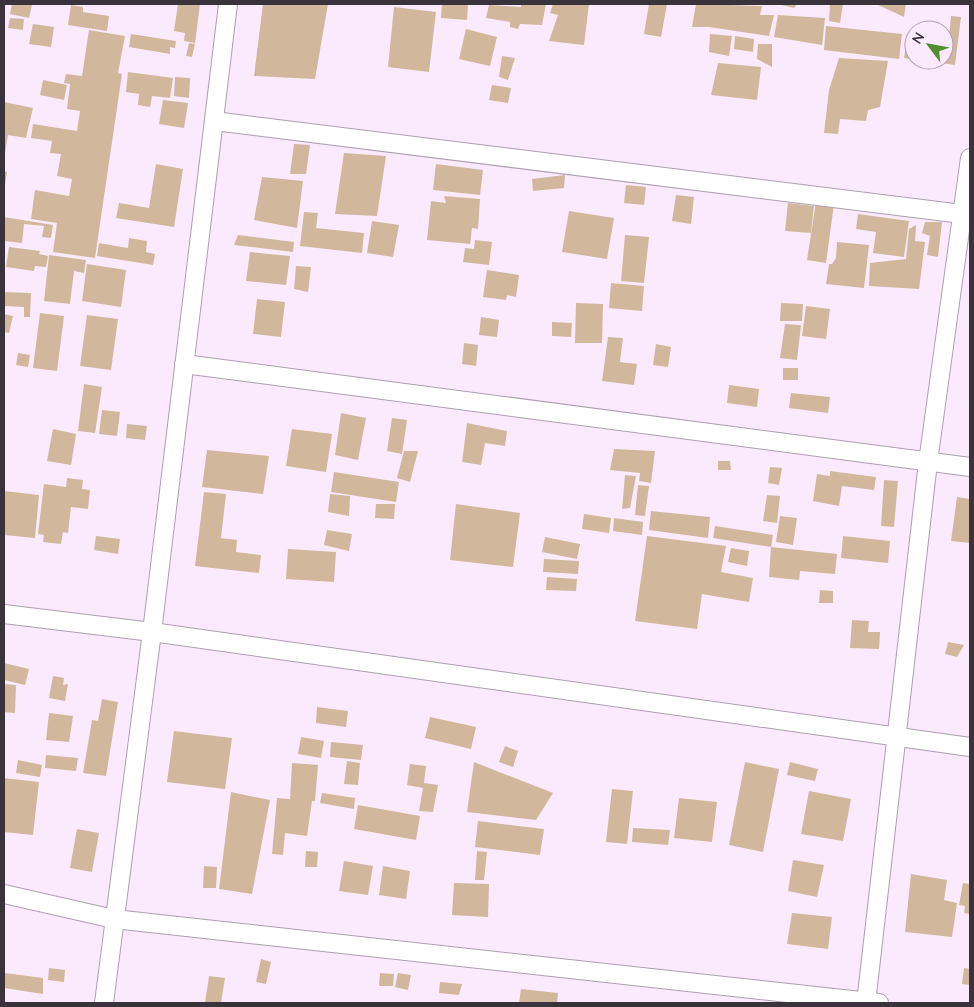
<svg xmlns="http://www.w3.org/2000/svg" width="974" height="1007" viewBox="0 0 974 1007" font-family="Quicksand,sans-serif">
  <rect width="100%" height="100%" fill="#fbeafe"/>
  <!-- building -->
  <g fill="#d1b89c">
    <path d="M12,4L32,5L29,18L10,14Z"/>
    <path d="M178,4H200L195,43L184,41L185,33L174,31Z"/>
    <path d="M263,4H328L315,79L254,76Z"/>
    <path d="M442,4H468L467,20L441,18Z"/>
    <path d="M521,4H546L542,25L520,24L518,29L510,27V22L486,18L489,5L521,7Z"/>
    <path d="M553,4H589L584,45L549,41L558,15L550,13Z"/>
    <path d="M649,4H667L661,37L644,34Z"/>
    <path d="M696,4L762,6L760,15H774L769,36L709,27H692Z"/>
    <path d="M777,4H797L794,8Z"/>
    <path d="M830,4H843L840,23L829,21Z"/>
    <path d="M876,4H906L904,17Z"/>
    <path d="M71,5L83,7V12L109,16L107,31L68,25Z"/>
    <path d="M394,7L436,12L429,72L388,67Z"/>
    <path d="M778,15L825,18L822,45L774,37Z"/>
    <path d="M951,16L961,17L955,65L926,61L944,60V37H949Z"/>
    <path d="M10,18L24,19L23,30L8,28Z"/>
    <path d="M33,24L54,27L51,47L29,44Z"/>
    <path d="M826,26L902,34L899,59L824,50Z"/>
    <path d="M466,29L497,37L490,66L459,59Z"/>
    <path d="M89,30L125,36L118,73L122,74L95,258L53,252L57,223L31,219L35,190L69,196L72,179L57,176L61,154L50,153L52,141L31,138L33,124L77,131L80,111L67,109L70,84L64,83L66,74L82,76Z"/>
    <path d="M908,33H914V60L904,58Z"/>
    <path d="M131,34L176,41L175,48L170,47V54L129,47Z"/>
    <path d="M710,34L732,36L729,56L709,52Z"/>
    <path d="M735,36L754,39L753,52L734,49Z"/>
    <path d="M189,43L195,44L192,57L186,56Z"/>
    <path d="M758,44H772V67L757,59Z"/>
    <path d="M502,56L515,58L508,80L499,77Z"/>
    <path d="M839,58L888,61L880,107L868,110L866,121L840,119L838,134L824,133L829,90Z"/>
    <path d="M718,63L761,67L757,100L711,95Z"/>
    <path d="M128,72L173,78L170,98L152,96L150,107L138,105L139,94L126,92Z"/>
    <path d="M175,77L190,78L189,98L174,96Z"/>
    <path d="M43,80L67,85L64,100L40,95Z"/>
    <path d="M492,85L511,88L508,103L489,100Z"/>
    <path d="M163,100L188,103L184,128L159,124Z"/>
    <path d="M4,102L33,108L26,138L8,135L5,153Z"/>
    <path d="M294,144L310,145L306,174H290Z"/>
    <path d="M344,153L386,156L377,216L335,214Z"/>
    <path d="M156,164L183,169L174,227L116,218L119,203L149,208Z"/>
    <path d="M436,164L483,170L480,195L433,190Z"/>
    <path d="M4,171L7,172L5,185H4Z"/>
    <path d="M565,175L564,188L533,191L532,179Z"/>
    <path d="M262,177L303,181L297,228L254,220Z"/>
    <path d="M626,185L646,187L644,205L624,203Z"/>
    <path d="M676,195L694,197L691,224L672,221Z"/>
    <path d="M444,196L480,199L478,229L472,228L470,244L427,240L431,201L446,203Z"/>
    <path d="M816,202L834,204L826,263L807,260Z"/>
    <path d="M788,203L814,206L811,233L785,231Z"/>
    <path d="M569,211L614,218L607,259L562,252Z"/>
    <path d="M304,212L318,213L316,228L364,233L362,253L300,246Z"/>
    <path d="M858,214L909,221L904,257L873,253L876,232L856,229Z"/>
    <path d="M4,217L53,225L51,238L42,237L44,226L24,224L22,243L4,241Z"/>
    <path d="M372,221L399,225L393,257L367,253Z"/>
    <path d="M925,222H942L938,257L927,255L930,236L922,233Z"/>
    <path d="M916,225L915,241L925,242L919,289L869,286L870,263L906,259L909,229Z"/>
    <path d="M238,235L294,242L293,252L234,245Z"/>
    <path d="M625,235L649,237L644,283L621,281Z"/>
    <path d="M129,238L147,241L146,252L155,254L153,265L97,256L99,243L128,248Z"/>
    <path d="M475,240L492,242L489,265L463,262L465,248L474,249Z"/>
    <path d="M837,242L869,245L864,288L826,284L829,264H832L836,258Z"/>
    <path d="M9,247L40,251L39,254L48,256L46,267L35,266L34,271L6,267Z"/>
    <path d="M250,252L290,256L286,285L246,281Z"/>
    <path d="M49,255L86,260L84,273L74,271L70,304L44,301Z"/>
    <path d="M87,264L126,270L121,307L82,301Z"/>
    <path d="M296,266L311,267L308,292L294,289Z"/>
    <path d="M487,270L519,275L516,297L507,295L506,300L483,297Z"/>
    <path d="M611,283L644,286L642,311L609,308Z"/>
    <path d="M4,292L31,293L30,317H24V307L4,306Z"/>
    <path d="M257,299L285,302L281,337L253,334Z"/>
    <path d="M576,303L603,304L602,343H575Z"/>
    <path d="M781,303L803,304L802,321H780Z"/>
    <path d="M806,306L830,309L826,339L802,336Z"/>
    <path d="M40,313L64,316L57,371L33,368Z"/>
    <path d="M4,314L13,316L9,333L4,332Z"/>
    <path d="M87,315L118,319L111,370L80,366Z"/>
    <path d="M481,317L499,320L497,337L479,335Z"/>
    <path d="M552,322L572,323L571,337L552,336Z"/>
    <path d="M785,324L801,325L797,360L780,358Z"/>
    <path d="M608,337L623,338L620,362L637,364L634,385L602,381Z"/>
    <path d="M464,343L478,345L476,366L462,364Z"/>
    <path d="M656,344L671,347L668,367L653,365Z"/>
    <path d="M18,353L30,355L28,367L16,365Z"/>
    <rect x="783" y="368" width="15" height="12"/>
    <path d="M84,384L102,387L95,433L78,431Z"/>
    <path d="M729,385L759,389L757,407L727,403Z"/>
    <path d="M791,393L830,397L828,413L789,408Z"/>
    <path d="M102,410L120,412L117,436L99,434Z"/>
    <path d="M341,413L366,418L358,460L335,455Z"/>
    <path d="M392,418L407,420L402,454L387,451Z"/>
    <path d="M467,423L507,431L505,446L485,443L481,465L462,462Z"/>
    <path d="M127,424L147,426L145,440L126,438Z"/>
    <path d="M53,429L76,434L71,465L47,461Z"/>
    <path d="M292,429L332,434L326,472L286,466Z"/>
    <path d="M614,449L655,451L651,483L639,481L640,473L610,470Z"/>
    <path d="M207,450L269,456L263,494L202,487Z"/>
    <path d="M404,451H418L410,482L397,478Z"/>
    <path d="M718,461H730L731,470H718Z"/>
    <path d="M770,467L782,468L779,485L768,483Z"/>
    <path d="M830,471L876,477L874,490L842,486L839,506L813,501L817,474L830,476Z"/>
    <path d="M334,472L399,482L396,502L331,492Z"/>
    <path d="M625,475L636,476L630,508L622,509Z"/>
    <path d="M67,478L83,480L82,489L90,490L88,509L71,507L68,533L63,532L61,544L43,542L44,535L38,534L44,484L66,487Z"/>
    <path d="M884,480L898,481L894,527L881,526Z"/>
    <path d="M638,485L649,486L645,516L635,515Z"/>
    <path d="M4,491L39,495L35,538L4,535Z"/>
    <path d="M204,492L226,494L221,538L237,540L236,552L261,555L259,573L195,566Z"/>
    <path d="M330,494L350,496L349,516L328,512Z"/>
    <path d="M767,495L780,496L777,523L763,521Z"/>
    <path d="M957,497L970,499V543L951,541Z"/>
    <path d="M376,504H395L394,519L375,518Z"/>
    <path d="M456,504L520,513L513,567L450,560Z"/>
    <path d="M651,511L710,517L708,538L649,530Z"/>
    <path d="M584,514L611,518L609,533L582,529Z"/>
    <path d="M780,516L797,518L793,545L776,542Z"/>
    <path d="M614,518L643,522L642,535L613,531Z"/>
    <path d="M715,526L773,535L771,547L713,538Z"/>
    <path d="M327,530L352,534L349,551L324,545Z"/>
    <path d="M96,536L120,539L118,554L94,550Z"/>
    <path d="M647,536L726,546L721,572L753,578L749,602L702,594L697,629L635,621Z"/>
    <path d="M843,536L890,541L888,563L841,558Z"/>
    <path d="M545,537L580,544L577,559L542,552Z"/>
    <path d="M771,547L837,554L835,574L800,571L799,580L769,577Z"/>
    <path d="M731,548L749,551L747,566L728,562Z"/>
    <path d="M288,549L336,552L334,582L286,579Z"/>
    <path d="M544,559L579,561L578,574L543,572Z"/>
    <path d="M547,577L577,579L576,591L546,590Z"/>
    <path d="M820,590L833,591V603H819Z"/>
    <path d="M852,620L869,621L868,632H880L879,649L850,648Z"/>
    <path d="M948,642L964,645L957,657L945,654Z"/>
    <path d="M4,663L29,669L25,685L4,680Z"/>
    <path d="M53,676L64,678L63,685L68,684L65,701L49,698Z"/>
    <path d="M4,684L16,685L15,713L4,712Z"/>
    <path d="M102,699L118,702L106,776L83,773L92,720L98,721Z"/>
    <path d="M317,707L348,711L346,727L316,723Z"/>
    <path d="M49,713L73,716L69,742L46,740Z"/>
    <path d="M430,717L476,727L471,749L425,738Z"/>
    <path d="M174,731L232,738L225,789L167,782Z"/>
    <path d="M301,737L324,741L321,758L298,754Z"/>
    <path d="M331,742L363,745L361,760L330,757Z"/>
    <path d="M505,746L518,751L513,767L499,762Z"/>
    <path d="M46,755L78,758L76,771L45,768Z"/>
    <path d="M18,760L42,765L40,777L16,773Z"/>
    <path d="M347,761L360,763L358,785L344,784Z"/>
    <path d="M474,762L553,793L536,820L467,812Z"/>
    <path d="M745,762L779,769L763,852L729,845Z"/>
    <path d="M790,762L818,769L815,781L787,775Z"/>
    <path d="M292,763L318,765L315,801H312L307,836L285,833L283,855L272,854L277,798L290,799Z"/>
    <path d="M410,764L426,766L424,783L438,785L433,812L419,811L423,788L407,785Z"/>
    <path d="M4,778L39,782L33,835L4,832Z"/>
    <path d="M612,789L633,791L627,844L606,842Z"/>
    <path d="M809,791L851,799L843,841L801,834Z"/>
    <path d="M231,792L270,800L252,894L219,889Z"/>
    <path d="M322,793L355,798L354,809L320,803Z"/>
    <path d="M679,798L717,802L712,842L674,838Z"/>
    <path d="M358,805L420,816L416,840L354,829Z"/>
    <path d="M478,821L544,829L540,855L475,847Z"/>
    <path d="M633,828L670,830L668,845L632,842Z"/>
    <path d="M77,829L99,833L92,872L70,868Z"/>
    <path d="M306,851L318,852L317,867H305Z"/>
    <path d="M477,851L487,852L484,880H475Z"/>
    <path d="M793,860L824,865L817,897L788,891Z"/>
    <path d="M344,861L373,866L368,895L339,891Z"/>
    <path d="M204,866L217,867L216,888H203Z"/>
    <path d="M383,866L410,871L406,899L379,895Z"/>
    <path d="M911,874L947,880L944,900L957,903L952,937L905,932Z"/>
    <path d="M454,883L489,884L488,917L452,915Z"/>
    <path d="M963,883L970,884V914L964,913L965,906L959,905Z"/>
    <path d="M792,913L832,917L828,949L787,944Z"/>
    <path d="M261,959L271,962L266,984L256,982Z"/>
    <path d="M49,968L65,970L64,982L48,980Z"/>
    <path d="M964,968L970,969V985L962,984Z"/>
    <path d="M5,973L43,978V994L4,988Z"/>
    <path d="M380,973L394,974L393,986H379Z"/>
    <path d="M398,973L411,975L408,990L395,987Z"/>
    <path d="M209,976L225,978L221,1003H205Z"/>
    <path d="M440,982L462,984L459,995L439,993Z"/>
    <path d="M521,989L558,993L557,1003H519Z"/>
  </g>
  <g fill="none" stroke-linecap="round" stroke-linejoin="round">
    <!-- street casing -->
    <g stroke="#ad9eb0" stroke-width="20">
      <g id="street">
        <path d="M214,121L970,215"/>
        <path d="M184,364L970,467"/>
        <path d="M4,614L152,632L970,747"/>
        <path d="M4,894L114,919L879,1003"/>
        <path d="M104,1003L152,632L228,4"/>
        <path d="M866,1003L928,462L970,158"/>
      </g>
    </g>
    <!-- street -->
    <use href="#street" stroke="#fff" stroke-width="18"/>
  </g>
  <!-- border -->
  <rect width="974" height="1007" fill="none" stroke="#3a333b" stroke-width="10"/>
  <!-- north arrow -->
  <g transform="translate(929 45) rotate(302)"><circle r="24" fill="#fbeafe" stroke="#aea1b0"/>
  <path d="M0-4L9 19L0 12L-9 19Z" fill="#519032"/>
  <text y="-8" font-size="14" font-weight="bold" text-anchor="middle" fill="#3a333b">N</text>
  </g>
</svg>
